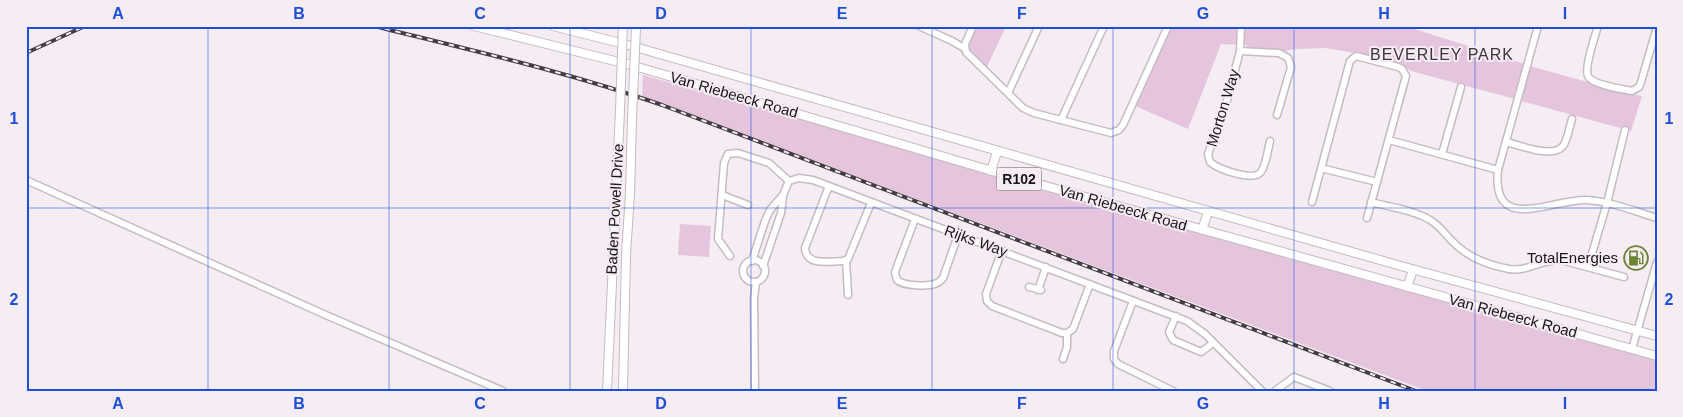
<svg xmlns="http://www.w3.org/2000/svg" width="1683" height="417" viewBox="0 0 1683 417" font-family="Helvetica,sans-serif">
  <rect width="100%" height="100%" fill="#f6ecf3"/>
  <!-- green -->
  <g fill="#e5c5dd">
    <path d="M976,26H1006L986,69L969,51L968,43Z"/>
    <path d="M1172,26H1239V45L1221,44L1188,129L1135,106Z"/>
    <path d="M1243,26H1405L1525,64L1515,99L1411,71L1399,64L1362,54L1325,48L1296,49L1284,51L1250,49L1244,43Z"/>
    <path d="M1530,66L1627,93L1642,96L1631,131L1521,101Z"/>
    <path d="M643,75L1657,360V391H1427L642,96Z"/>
    <path d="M680,224L711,226L709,257L678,255Z"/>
  </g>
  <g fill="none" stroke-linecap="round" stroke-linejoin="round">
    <!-- minor casing -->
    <g stroke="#c5bbc2" stroke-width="9">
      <g id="minor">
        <path d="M919,26L952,41L964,48"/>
        <path d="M973,26L965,44L966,52L1023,108L1034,113L1111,133L1119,130L1123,125L1168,26"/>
        <path d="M1241,26L1240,51L1226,104L1208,154L1210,162C1218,169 1253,182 1261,172C1266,165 1268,150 1270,141"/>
        <path d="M1538,26L1498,170C1491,235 1552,199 1586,200C1610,201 1634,211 1657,218"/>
        <path d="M1598,26C1595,36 1584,68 1588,76C1592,85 1623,89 1632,91L1639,87L1641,82L1657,27"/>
        <path d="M1240,51L1279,53L1288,58L1291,67L1277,115"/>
        <path d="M1008,93L1039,26"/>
        <path d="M1061,120L1104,26"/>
        <path d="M1389,140L1498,170"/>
        <path d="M1506,142C1519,145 1553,159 1563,146C1568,139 1569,128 1572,119"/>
        <path d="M1442,154L1461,87"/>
        <path d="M1321,168L1377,182"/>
        <path d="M26,180L328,316L503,391"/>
        <path d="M789,181L799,178L813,180L1187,321L1205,334L1262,391"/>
        <path d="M829,186L805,248C806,267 830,261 843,261L848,259L871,203"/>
        <path d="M722,195L748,205"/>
        <path d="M1312,202L1350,61L1356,56L1398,67L1402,69L1406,76L1367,218"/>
        <path d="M1371,202C1389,207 1414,210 1430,220C1439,225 1445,234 1452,241C1467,257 1487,265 1509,269C1528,272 1542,259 1561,260L1624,277"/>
        <path d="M915,219L895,272L897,280C903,286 929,287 937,283C940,282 941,280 943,278L958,235"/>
        <path d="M1002,250L986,294L987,301L992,306L1062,333H1067L1073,329L1090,284"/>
        <path d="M730,256L718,239L724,163L728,154L738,153L769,163L789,181"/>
        <path d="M846,260L848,295"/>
        <circle cx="754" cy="271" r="11"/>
        <path d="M752,261L765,221L770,210L783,195L789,181"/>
        <path d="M763,266L781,213L783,196"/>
        <path d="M1588,267L1607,203L1625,130"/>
        <path d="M1029,287L1041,290"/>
        <path d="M1038,290L1046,267"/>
        <path d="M1133,301L1114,351V359L1118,364L1173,391"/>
        <path d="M1176,316L1169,332L1173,340L1201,352L1213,343"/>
        <path d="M1632,349L1657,262"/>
        <path d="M1063,359L1067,347V333"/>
        <path d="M755,391L754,299L756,282"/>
        <path d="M1275,391L1294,377L1330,391"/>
      </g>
    </g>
    <!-- major casing -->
    <g stroke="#c5bbc2" stroke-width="10">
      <g id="major">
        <path d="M474,26L631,65L1006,175L1657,356"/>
        <path d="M553,26L628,45L1401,266L1657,336"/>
        <path d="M991,171L997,152"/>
        <path d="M1202,230L1208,212"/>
        <path d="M1407,287L1413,270"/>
        <path d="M607,391L620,111"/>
        <path d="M623,391L626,255L630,193L632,119"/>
      </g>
    </g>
    <!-- minor -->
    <use href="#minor" stroke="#fff" stroke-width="6"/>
    <!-- major -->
    <use href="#major" stroke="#fff" stroke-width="8"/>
    <!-- rail casing -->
    <g stroke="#423d40" stroke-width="4">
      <g id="rail">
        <path d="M374,26C470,50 568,72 662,105L1416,391"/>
        <path d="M26,53L85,26"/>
      </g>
    </g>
    <!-- rail -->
    <use href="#rail" stroke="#f6ecf3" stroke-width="2" stroke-dasharray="5.5" stroke-linecap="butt"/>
    <!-- major-bridge casing -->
    <g stroke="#c5bbc2" stroke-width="10" stroke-linecap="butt">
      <g id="major-bridge">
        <path d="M620,111L623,26"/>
        <path d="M632,119L636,28"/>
      </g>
    </g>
    <!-- major-bridge -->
    <use href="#major-bridge" stroke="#fff" stroke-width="8"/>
  </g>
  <!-- grid -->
  <path fill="none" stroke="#1d4ed8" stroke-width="1" stroke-opacity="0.55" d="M208,26V391M389,26V391M570,26V391M751,26V391M932,26V391M1113,26V391M1294,26V391M1475,26V391M26,208H1657"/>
  <!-- icons -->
  <defs>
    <g id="fuel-ring" transform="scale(1.25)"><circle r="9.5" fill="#f6ecf3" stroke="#6d8335" stroke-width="1.5"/><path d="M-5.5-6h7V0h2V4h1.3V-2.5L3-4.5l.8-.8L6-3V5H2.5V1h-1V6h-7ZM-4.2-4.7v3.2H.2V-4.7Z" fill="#6d8335"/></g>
  </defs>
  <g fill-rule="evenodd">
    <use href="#fuel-ring" x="1636" y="258"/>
  </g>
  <g text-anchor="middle" stroke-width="4" stroke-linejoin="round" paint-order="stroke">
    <!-- shield labels -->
    <rect fill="#f6ecf3" stroke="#5b5659" stroke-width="1" x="996.5" y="167.5" width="45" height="23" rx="4"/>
    <g font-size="14" font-weight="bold" fill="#181517">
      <text x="1019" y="184">R102</text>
    </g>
    <!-- street labels -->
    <g font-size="15" fill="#181517" stroke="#f6ecf3">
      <text transform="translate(734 95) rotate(16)" y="5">Van Riebeeck Road</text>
      <text transform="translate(1223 108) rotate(-73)" y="5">Morton Way</text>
      <text transform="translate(1123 208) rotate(16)" y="5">Van Riebeeck Road</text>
      <text transform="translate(615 209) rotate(-87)" y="5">Baden Powell Drive</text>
      <text transform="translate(976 241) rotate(20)" y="5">Rijks Way</text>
      <text transform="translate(1513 316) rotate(15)" y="5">Van Riebeeck Road</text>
    </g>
    <!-- poi labels -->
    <g font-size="15" fill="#181517" stroke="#f6ecf3" text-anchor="end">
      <text x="1618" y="263">TotalEnergies</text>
    </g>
    <!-- neighbourhood labels -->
    <g font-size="16" letter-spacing="1" fill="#3d353b" stroke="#f6ecf3">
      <text x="1442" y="60">BEVERLEY PARK</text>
    </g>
  </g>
  <!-- border -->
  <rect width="1683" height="417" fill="none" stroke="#f6ecf3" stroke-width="55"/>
  <rect x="28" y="28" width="1628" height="362" fill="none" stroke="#1d4ed8" stroke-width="2"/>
  <g font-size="16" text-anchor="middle" font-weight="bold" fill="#1d4ed8">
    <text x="118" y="19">A</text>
    <text x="299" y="19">B</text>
    <text x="480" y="19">C</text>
    <text x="661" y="19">D</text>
    <text x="842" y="19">E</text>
    <text x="1022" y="19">F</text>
    <text x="1203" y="19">G</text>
    <text x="1384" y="19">H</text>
    <text x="1565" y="19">I</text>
    <text x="14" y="124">1</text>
    <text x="1669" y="124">1</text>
    <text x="14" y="305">2</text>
    <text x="1669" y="305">2</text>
    <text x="118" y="409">A</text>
    <text x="299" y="409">B</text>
    <text x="480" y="409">C</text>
    <text x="661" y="409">D</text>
    <text x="842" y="409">E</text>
    <text x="1022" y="409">F</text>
    <text x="1203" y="409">G</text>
    <text x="1384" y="409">H</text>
    <text x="1565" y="409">I</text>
  </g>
</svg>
